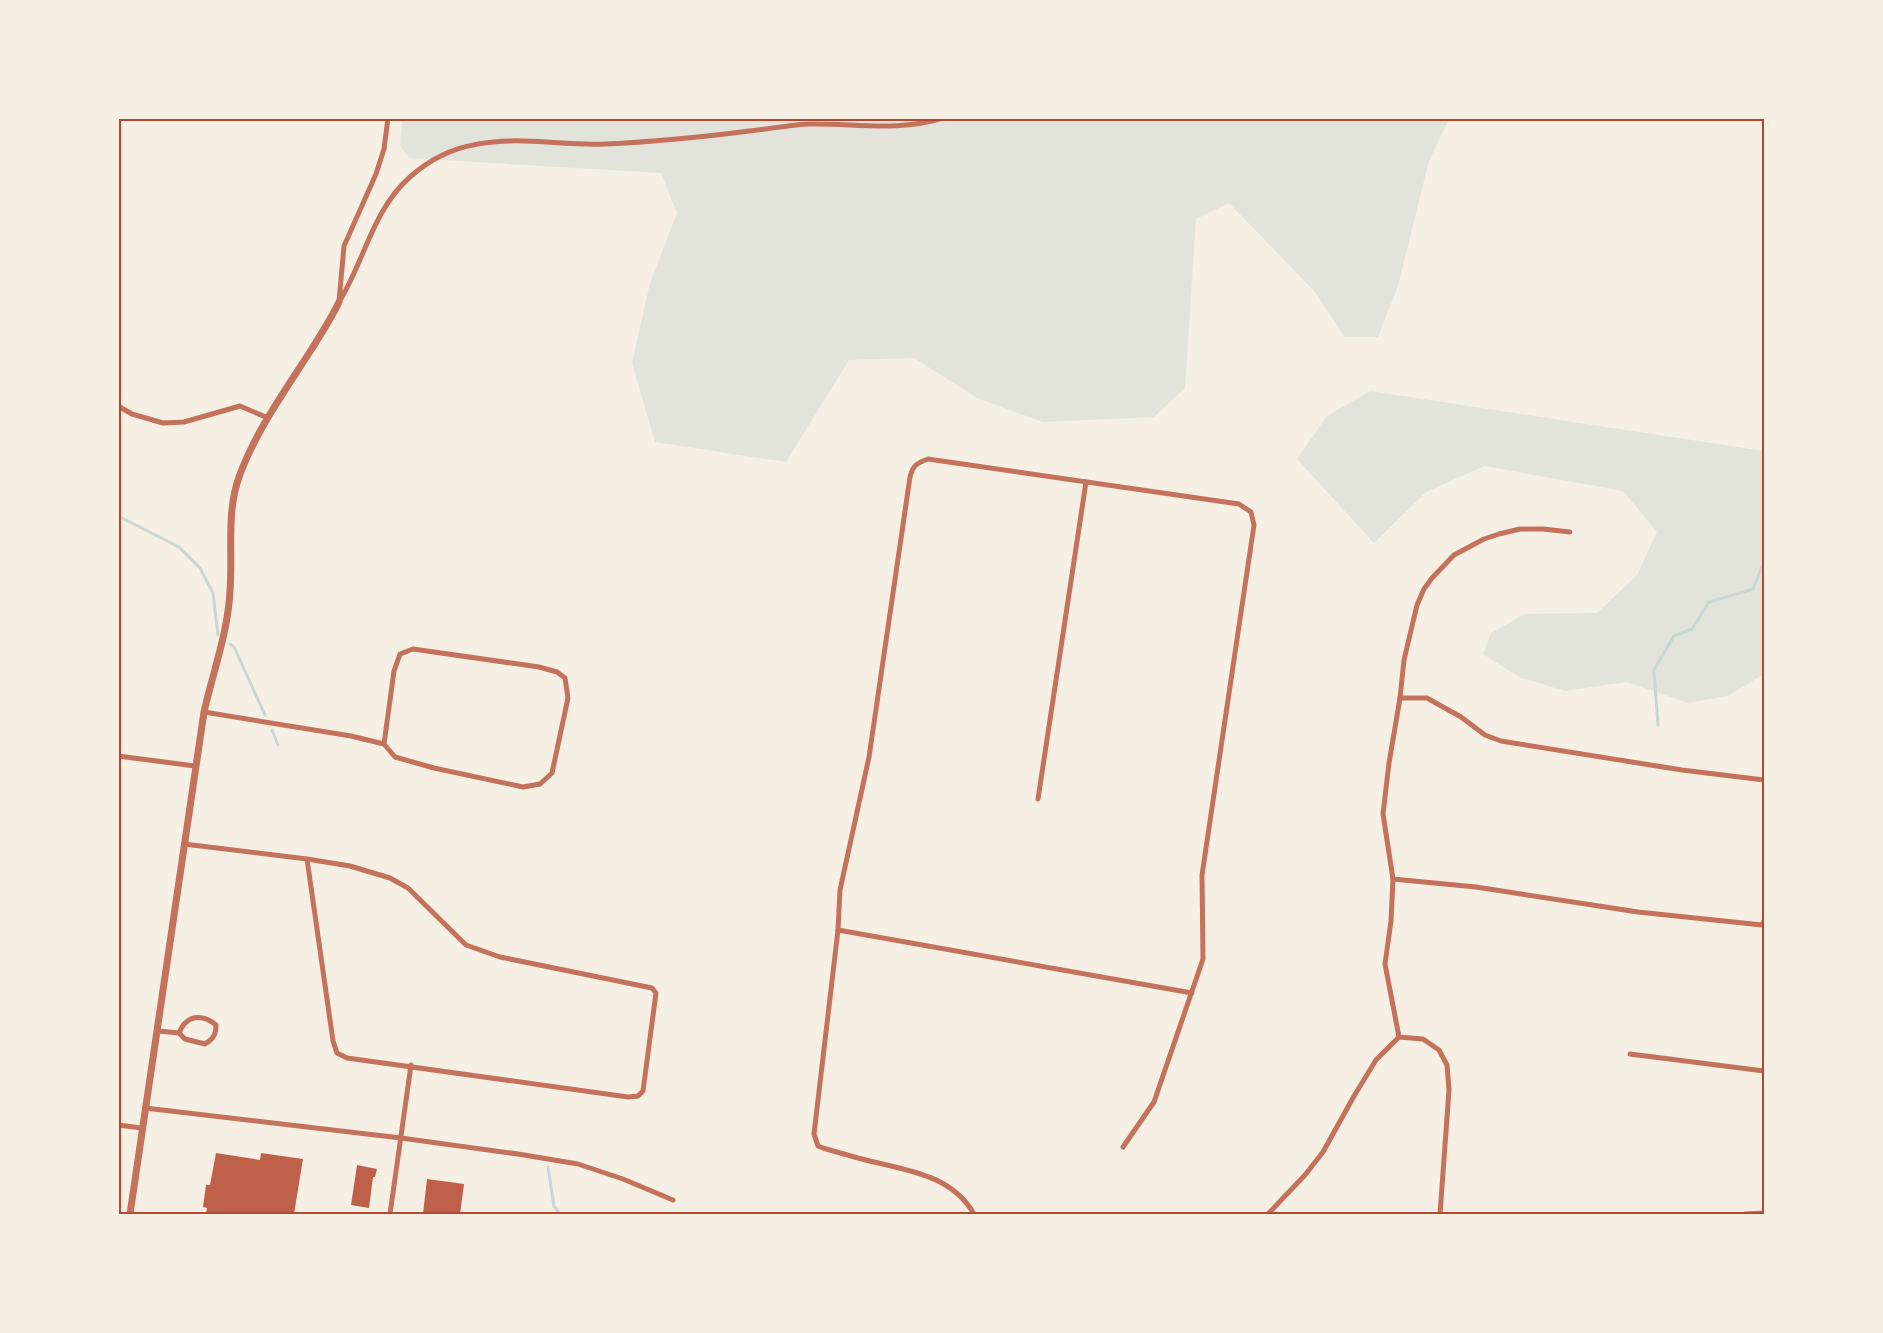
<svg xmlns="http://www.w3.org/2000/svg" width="1883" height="1333" viewBox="0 0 1883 1333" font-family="'Sofia Sans Condensed',sans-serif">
  <rect width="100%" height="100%" fill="#f6efe4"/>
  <!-- green -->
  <g fill="#e2e4dc">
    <path d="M402,118L1449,119L1429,161L1398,286L1378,337H1345L1315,292L1229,203L1196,219L1185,388L1154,417L1043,422L977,398L914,358L849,360L786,462L655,442L632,363L650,283L677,213L661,173L409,158L400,146Z"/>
    <path d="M1370,391L1764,451V674L1728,696L1688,703L1627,682L1565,691L1519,677L1483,654L1491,633L1525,614L1597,613L1637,575L1657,532L1623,491L1484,466L1426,492L1374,543L1297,459L1327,416Z"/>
  </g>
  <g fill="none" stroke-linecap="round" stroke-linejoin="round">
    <!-- stream -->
    <g stroke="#c9d6d2" stroke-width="3">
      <path d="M118,516L179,547L200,568L213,593L218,635"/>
      <path d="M230,644L234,647L265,715"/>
      <path d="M1658,725L1654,670L1674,636L1692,629L1709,602L1753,589L1764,562"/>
      <path d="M272,730L278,745"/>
      <path d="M548,1167L554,1206L560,1214"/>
    </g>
  </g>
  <!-- building -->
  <g fill="#bf614a">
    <path d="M216,1153L260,1160L261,1153L303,1159L294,1214H206L207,1208L203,1207L206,1185H210Z"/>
    <path d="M357,1165L377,1169L375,1177H373L369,1208L351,1205Z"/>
    <path d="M427,1179L464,1184L460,1214H423Z"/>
  </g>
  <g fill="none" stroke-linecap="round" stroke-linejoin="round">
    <!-- minor -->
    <g stroke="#c5725c" stroke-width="5">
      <path d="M339,301L344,246L376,174L384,149L388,118"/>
      <path d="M339,302C364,262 373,209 410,177C429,160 453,148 478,144C521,136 562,146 605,144C652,142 703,137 749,131C769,129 789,125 808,124C854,123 898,132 943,118"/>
      <path d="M118,406L132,414L163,423L184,422L240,406L268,418"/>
      <path d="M413,649L539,667L557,672L565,678L568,698L552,773L540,784L523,787L434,768L395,757L384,744L394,671L400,654Z"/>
      <path d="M1400,698H1427L1461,717L1485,735L1501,741L1682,770L1764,780"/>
      <path d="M204,712L351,736L384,744"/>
      <path d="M118,756L195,766"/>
      <path d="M1038,799L1086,482"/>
      <path d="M184,844L307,859L350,866L390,878L408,888L466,945L500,957L652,988L656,993L643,1091L638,1096L628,1097L347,1058L337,1053L333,1041L307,859"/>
      <path d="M1393,879L1476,887L1638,912L1762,925L1764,921"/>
      <path d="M838,930L1192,993"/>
      <path d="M158,1031L179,1033L185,1039L205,1044C213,1039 216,1035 216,1025C202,1013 186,1015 179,1033"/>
      <path d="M1399,1037L1385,964L1391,921L1393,879L1383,814L1389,763L1400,698L1404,660L1417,605L1424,589L1432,578L1454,555L1484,539L1499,534L1520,529H1543L1570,532"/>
      <path d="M1399,1037L1423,1039L1439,1050L1447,1065L1449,1090L1440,1214"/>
      <path d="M1630,1054L1764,1071"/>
      <path d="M145,1108L401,1138L518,1154L578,1164L623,1179L673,1200"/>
      <path d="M118,1125L142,1128"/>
      <path d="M390,1214L411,1065"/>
      <path d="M974,1214C953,1177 912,1171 874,1162C857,1158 840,1153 823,1148L818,1146L814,1134L838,930L840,890L869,757L910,477C913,465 917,463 928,459L1239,504L1251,512L1254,525L1202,875L1203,959L1154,1102L1123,1147"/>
      <path d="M1268,1214L1305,1175L1323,1152L1354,1096L1376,1060L1399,1037"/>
      <path d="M1745,1214L1764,1213"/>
    </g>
    <!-- tertiary -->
    <path stroke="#c5725c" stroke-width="7" d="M130,1214L204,712C213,672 228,632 230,591C233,554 226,513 239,477C255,432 285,391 311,350C321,334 331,319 339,302"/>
  </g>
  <!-- border -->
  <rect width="1883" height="1333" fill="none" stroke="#f6efe4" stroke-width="240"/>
  <rect x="120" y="120" width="1643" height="1093" fill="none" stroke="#b5482f" stroke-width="2"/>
</svg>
